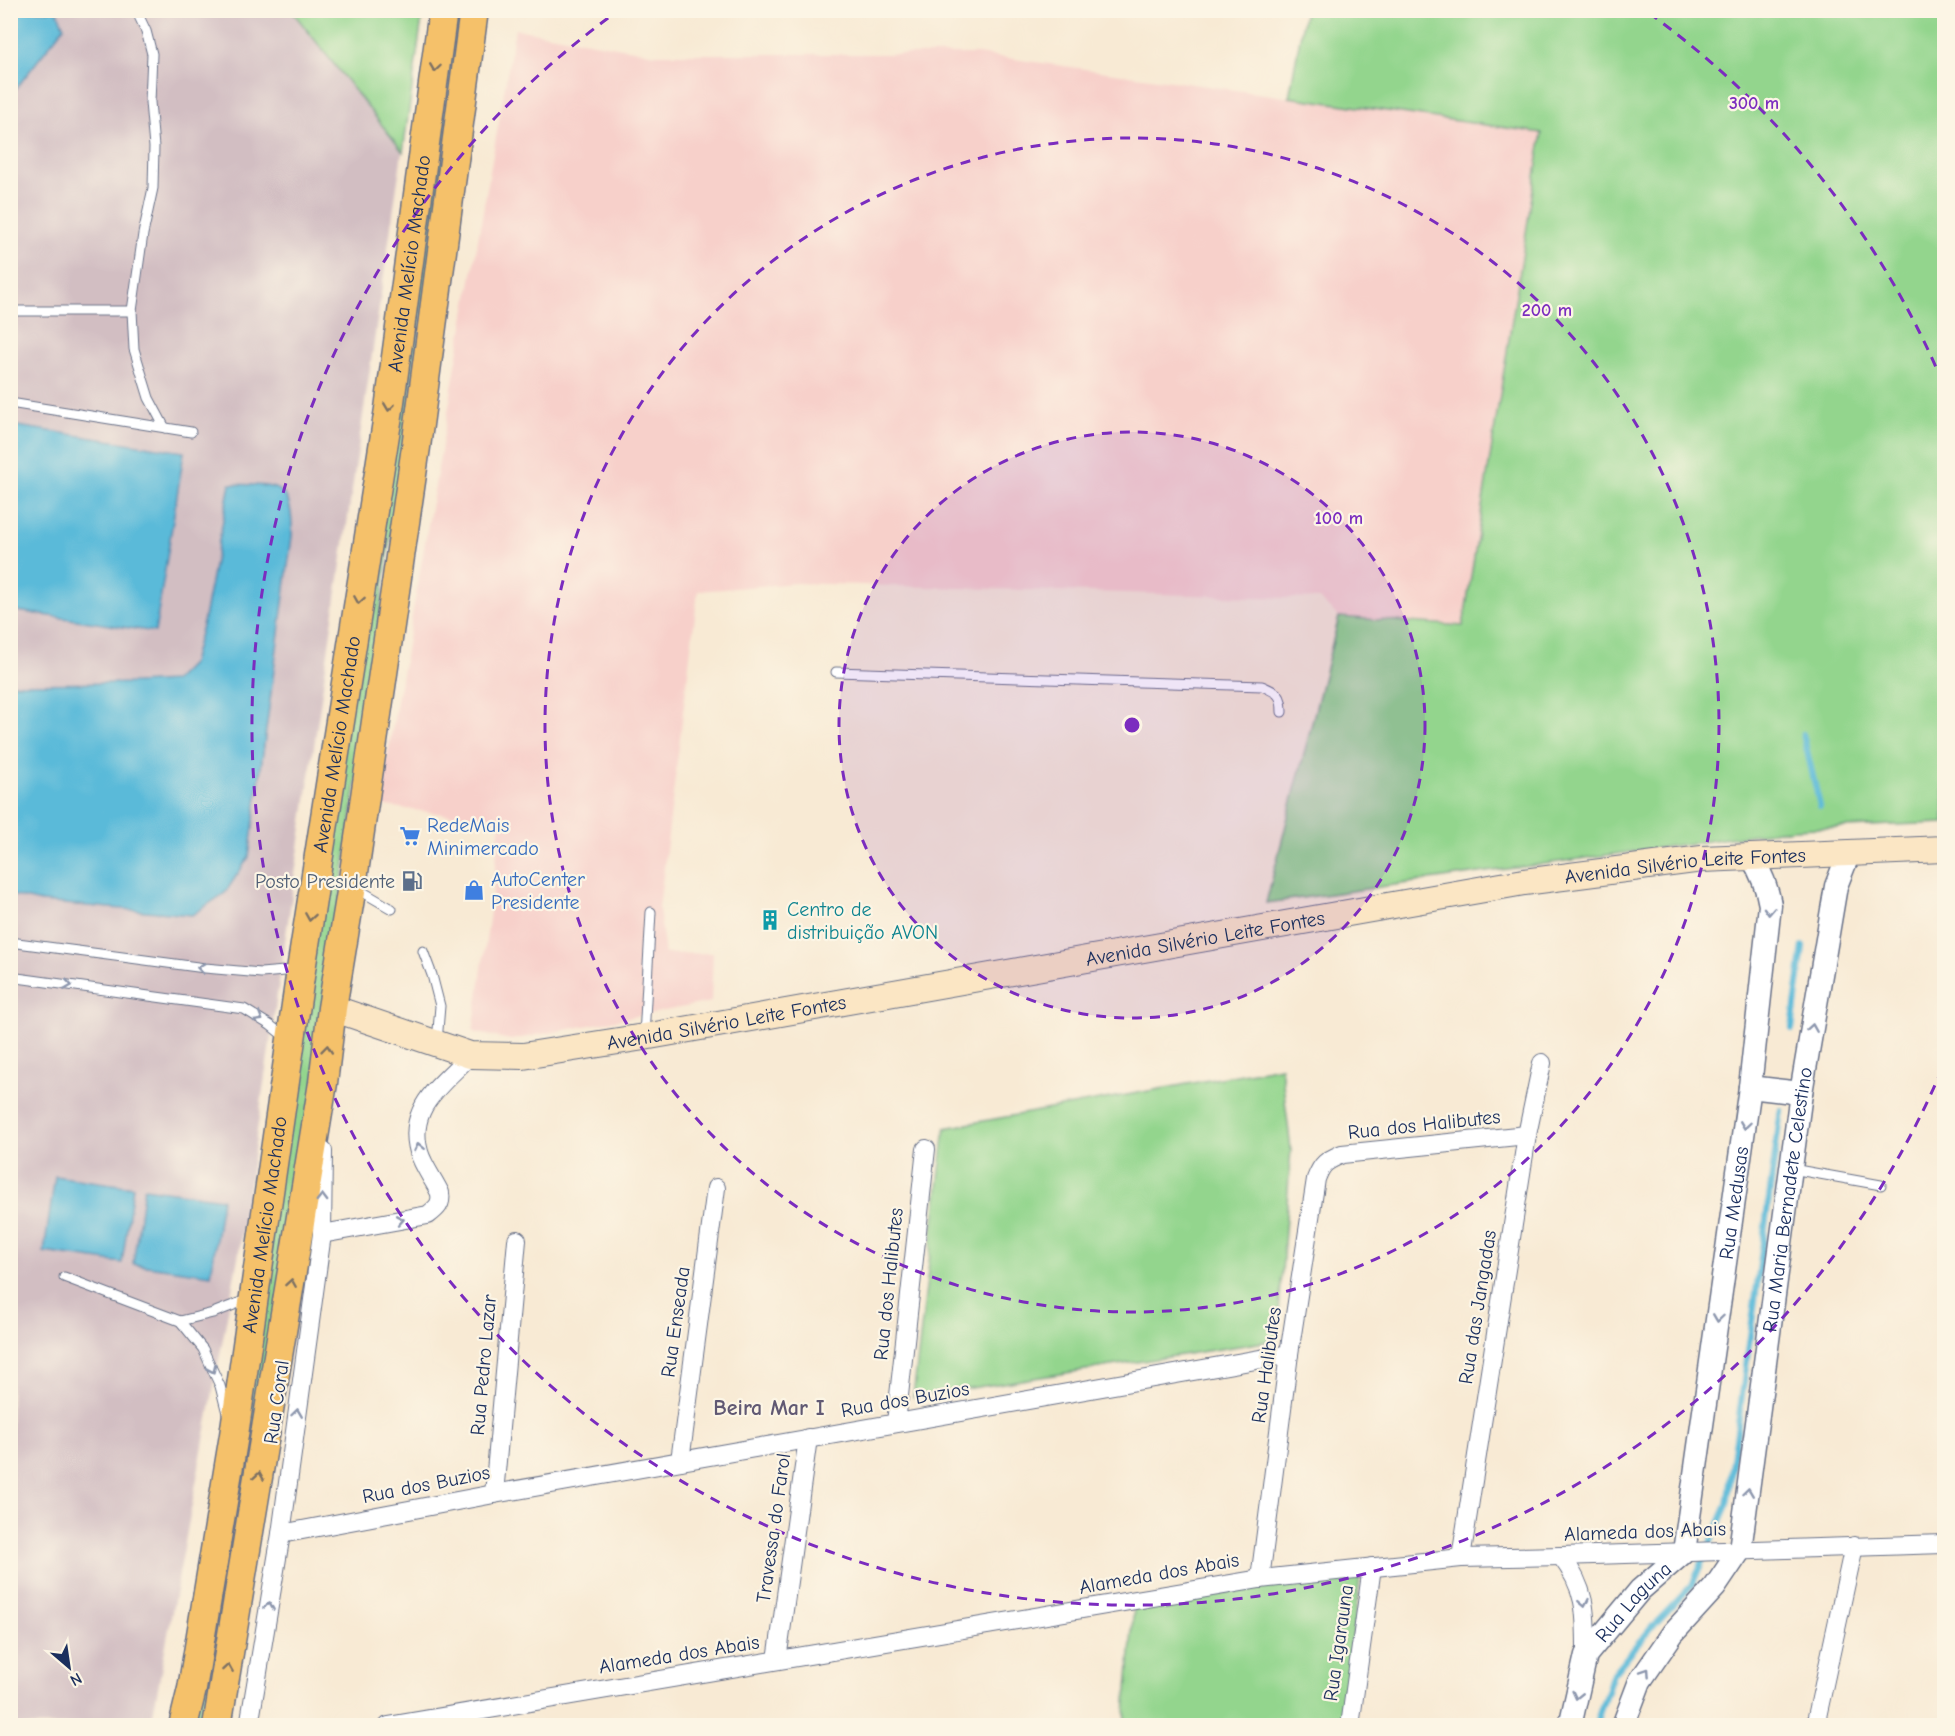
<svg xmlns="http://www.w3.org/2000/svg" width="1955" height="1736" viewBox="0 0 1955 1736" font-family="'Comic Neue',sans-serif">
  <rect width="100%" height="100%" fill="#fcf5e5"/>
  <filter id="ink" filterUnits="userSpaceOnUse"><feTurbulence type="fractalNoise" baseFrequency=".0167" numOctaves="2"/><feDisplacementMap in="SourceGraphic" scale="12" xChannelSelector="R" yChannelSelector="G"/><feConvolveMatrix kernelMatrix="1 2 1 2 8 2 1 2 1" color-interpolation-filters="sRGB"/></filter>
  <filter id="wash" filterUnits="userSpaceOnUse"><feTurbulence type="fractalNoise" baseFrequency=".008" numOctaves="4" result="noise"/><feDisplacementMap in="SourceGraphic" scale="24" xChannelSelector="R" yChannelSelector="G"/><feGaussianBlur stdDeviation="1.35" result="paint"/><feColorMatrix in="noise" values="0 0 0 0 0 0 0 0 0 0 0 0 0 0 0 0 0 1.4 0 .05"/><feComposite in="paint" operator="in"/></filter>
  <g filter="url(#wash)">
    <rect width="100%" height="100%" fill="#f8ead4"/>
    <!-- built -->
    <path fill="#f7d0ca" d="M515,29L656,54H978L1542,133L1463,626L1339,617L1319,599L796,583L698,591L659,908L665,954L713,953L711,1002L511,1040L473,1032L492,898L500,822L379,805Z"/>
    <!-- industrial -->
    <path fill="#d2bec2" d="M11,11H423L239,1252L151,1725L11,1726Z"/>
    <!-- green -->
    <g fill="#93d58d" stroke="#578276" stroke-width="1.5">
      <path d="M292,11H423L403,152Z"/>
      <path d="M449,11H464L307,1135L208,1725L193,1726Z"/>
      <path d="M1305,11H1944V823L1793,829L1266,903L1339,617L1463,626L1542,133L1289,97Z"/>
      <path d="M1281,1067L1291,1149L1277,1340L913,1397L945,1128Z"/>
      <path d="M1361,1571L1341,1725L1124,1726L1134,1606Z"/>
    </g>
    <!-- water -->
    <g fill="#5abad9" stroke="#3a749c" stroke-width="1.5">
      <path d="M11,10L57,11L64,27L11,95Z"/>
      <path d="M11,425L184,452L155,632L11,610Z"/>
      <path d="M230,484C277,486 293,481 292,536L249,857L225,893L192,915L41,902L11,895V684L136,683L174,681L192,663L204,618Z"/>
      <path d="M55,1176L133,1187L122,1263L44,1252Z"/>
      <path d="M144,1188L222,1199L211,1275L133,1264Z"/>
    </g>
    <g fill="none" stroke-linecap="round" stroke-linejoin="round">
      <!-- stream -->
      <g stroke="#5abad9" stroke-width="6">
        <path d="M1803,734L1820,806"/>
        <path d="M1792,1029L1803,946"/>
        <path d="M1595,1726L1613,1674L1652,1627L1692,1585L1727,1505L1781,1110"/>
      </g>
    </g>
  </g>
  <g filter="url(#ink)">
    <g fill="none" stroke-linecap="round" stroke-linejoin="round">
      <!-- service casing -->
      <g stroke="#687087" stroke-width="11">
        <g id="service">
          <path d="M136,10L146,31L152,54L150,102L154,147L153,188L143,234L132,311L134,349L149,398L165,428"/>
          <path d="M10,311H132"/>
          <path d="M10,403L191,432"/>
          <path d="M836,672L1262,686C1278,693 1282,694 1282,712"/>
          <path d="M356,888L392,909"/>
          <path d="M10,942L205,968L261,973L296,970"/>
          <path d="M423,951L432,975L440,1006L437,1042"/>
          <path d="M10,977L244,1009L270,1025L285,1037"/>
          <path d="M644,1036L651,912"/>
          <path d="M1792,1169L1881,1185"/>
          <path d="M64,1277L180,1321L203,1349L220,1386L227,1413"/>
          <path d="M180,1321L213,1313L249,1299"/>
        </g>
      </g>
      <!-- minor casing -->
      <g stroke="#687087" stroke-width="20">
        <g id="minor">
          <path d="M322,1234L428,1215C437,1208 442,1204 440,1193C434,1180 423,1166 419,1152C406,1107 443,1084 470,1055"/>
          <path d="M896,1423L926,1149"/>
          <path d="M680,1461L716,1188"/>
          <path d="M494,1494L517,1240"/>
          <path d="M281,1534L494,1494L1289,1354"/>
          <path d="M1561,1556C1587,1590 1586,1614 1586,1655"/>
          <path d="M1461,1558L1527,1135L1542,1063"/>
          <path d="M1260,1579L1289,1354L1316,1179C1322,1163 1326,1161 1342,1154L1527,1135"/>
          <path d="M777,1660L808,1438"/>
          <path d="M249,1726L281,1534L322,1234L323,1151"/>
          <path d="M388,1726L1260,1579L1461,1558L1561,1556L1944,1544"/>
          <path d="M1350,1726L1372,1567"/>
          <path d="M1815,1726L1854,1546"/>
        </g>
      </g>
      <!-- tertiary casing -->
      <g stroke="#687087" stroke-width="25">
        <g id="tertiary">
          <path d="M1750,1087L1801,1093"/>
          <path id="s1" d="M1570,1726L1586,1655L1640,1590L1684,1552L1750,1087L1770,905C1767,886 1761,872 1751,856"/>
          <path id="s2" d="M1623,1726L1640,1681L1673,1633L1715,1587L1740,1550L1801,1093L1836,886L1849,853"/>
        </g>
      </g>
      <!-- secondary casing -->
      <g stroke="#687087" stroke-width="28">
        <g id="secondary">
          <path id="s3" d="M332,1008L470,1055L523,1056L644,1037L1524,882L1702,859L1944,849"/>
        </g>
      </g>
      <!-- primary casing -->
      <g stroke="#687087" stroke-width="31">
        <g id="primary">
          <path id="s4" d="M183,1726L192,1689L234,1435L301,970L389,409L443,10"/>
          <path d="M217,1726L323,1083L332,1008L352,886L416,447L474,10"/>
        </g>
      </g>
      <!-- service -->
      <use href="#service" stroke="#fff" stroke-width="9"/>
      <!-- minor -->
      <use href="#minor" stroke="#fff" stroke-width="18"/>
      <!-- tertiary -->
      <use href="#tertiary" stroke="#fff" stroke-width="22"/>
      <!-- secondary -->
      <use href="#secondary" stroke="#fbe6c4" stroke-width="26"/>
      <!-- primary -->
      <use href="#primary" stroke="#f5c16b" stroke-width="28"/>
    </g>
    <!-- one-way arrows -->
    <defs><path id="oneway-chevron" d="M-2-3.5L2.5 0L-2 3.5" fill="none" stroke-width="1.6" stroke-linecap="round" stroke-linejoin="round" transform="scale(1.5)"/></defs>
    <g stroke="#7d7164">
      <use href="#oneway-chevron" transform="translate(435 68) rotate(98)"/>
      <use href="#oneway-chevron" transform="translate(389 407) rotate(98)"/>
      <use href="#oneway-chevron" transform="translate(359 600) rotate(99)"/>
      <use href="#oneway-chevron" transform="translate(310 917) rotate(99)"/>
      <use href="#oneway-chevron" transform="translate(327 1049) rotate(-84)"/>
      <use href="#oneway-chevron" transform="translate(291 1283) rotate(-81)"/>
      <use href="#oneway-chevron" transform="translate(259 1476) rotate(-81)"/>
      <use href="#oneway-chevron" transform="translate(228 1668) rotate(-81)"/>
    </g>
    <g stroke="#8d97ae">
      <use href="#oneway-chevron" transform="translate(1769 911) rotate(93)"/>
      <use href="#oneway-chevron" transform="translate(201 968) rotate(-173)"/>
      <use href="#oneway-chevron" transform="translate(68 985) rotate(8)"/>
      <use href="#oneway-chevron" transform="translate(259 1018) rotate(31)"/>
      <use href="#oneway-chevron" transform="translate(1812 1028) rotate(-81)"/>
      <use href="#oneway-chevron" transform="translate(1745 1125) rotate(98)"/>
      <use href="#oneway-chevron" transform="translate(419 1147) rotate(-102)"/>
      <use href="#oneway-chevron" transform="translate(322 1198) rotate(-89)"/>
      <use href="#oneway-chevron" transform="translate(400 1220) rotate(-10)"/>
      <use href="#oneway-chevron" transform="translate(1718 1318) rotate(98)"/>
      <use href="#oneway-chevron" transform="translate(212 1369) rotate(66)"/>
      <use href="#oneway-chevron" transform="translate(297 1413) rotate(-82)"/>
      <use href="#oneway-chevron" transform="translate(1748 1492) rotate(-82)"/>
      <use href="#oneway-chevron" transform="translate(1584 1603) rotate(79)"/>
      <use href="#oneway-chevron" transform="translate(269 1606) rotate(-81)"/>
      <use href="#oneway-chevron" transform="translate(1646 1672) rotate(-56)"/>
      <use href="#oneway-chevron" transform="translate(1577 1695) rotate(103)"/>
    </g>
  </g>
  <!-- distance rings -->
  <circle cx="1132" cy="725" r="293" fill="#7b2cbf" fill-opacity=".12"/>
  <g fill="none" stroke="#7b2cbf" stroke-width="3" stroke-dasharray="10 8">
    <circle cx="1132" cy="725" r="293"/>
    <circle cx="1132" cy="725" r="587"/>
    <path d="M1942 1069A880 880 0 1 1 615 13M1649 13A880 880 0 0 1 1942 381"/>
  </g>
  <!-- icons -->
  <defs>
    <g id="supermarket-bare" transform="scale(1.62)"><path d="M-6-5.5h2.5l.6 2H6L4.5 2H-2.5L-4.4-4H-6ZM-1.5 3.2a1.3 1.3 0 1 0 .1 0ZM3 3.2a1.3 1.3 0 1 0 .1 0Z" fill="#3f7fe0" stroke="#fcf5e5" stroke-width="2.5" paint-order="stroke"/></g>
    <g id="fuel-bare" transform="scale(1.62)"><path d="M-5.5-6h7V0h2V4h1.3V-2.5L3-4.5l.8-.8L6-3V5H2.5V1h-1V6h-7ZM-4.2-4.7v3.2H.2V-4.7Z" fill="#5c6f8a" stroke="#fcf5e5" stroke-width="2.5" paint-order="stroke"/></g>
    <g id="shop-bare" transform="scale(1.62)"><path d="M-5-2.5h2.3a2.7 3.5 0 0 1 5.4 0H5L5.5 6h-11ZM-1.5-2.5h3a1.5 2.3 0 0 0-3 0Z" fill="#3f7fe0" stroke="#fcf5e5" stroke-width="2.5" paint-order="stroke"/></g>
    <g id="building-bare" transform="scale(1.62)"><path d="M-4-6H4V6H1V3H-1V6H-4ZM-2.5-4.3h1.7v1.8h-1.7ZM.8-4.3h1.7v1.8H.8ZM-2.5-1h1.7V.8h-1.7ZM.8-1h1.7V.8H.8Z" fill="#0f9aa8" stroke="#fcf5e5" stroke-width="2.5" paint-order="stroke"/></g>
  </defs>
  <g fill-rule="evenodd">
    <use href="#supermarket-bare" x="410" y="836"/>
    <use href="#fuel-bare" x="412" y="881"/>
    <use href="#shop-bare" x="474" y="890"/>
    <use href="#building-bare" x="770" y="920"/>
  </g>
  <g text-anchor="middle" stroke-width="4.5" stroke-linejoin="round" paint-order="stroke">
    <!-- street labels -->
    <g font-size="20" fill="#1b2f5e" stroke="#fcf5e5">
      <text dy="7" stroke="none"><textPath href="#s4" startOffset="1480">Avenida Melício Machado</textPath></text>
      <text dy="7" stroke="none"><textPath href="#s4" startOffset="994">Avenida Melício Machado</textPath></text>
      <text dy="7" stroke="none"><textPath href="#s3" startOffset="1377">Avenida Silvério Leite Fontes</textPath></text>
      <text dy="7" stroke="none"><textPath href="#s3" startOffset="891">Avenida Silvério Leite Fontes</textPath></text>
      <text dy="7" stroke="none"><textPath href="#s3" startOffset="405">Avenida Silvério Leite Fontes</textPath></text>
      <text transform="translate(1424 1124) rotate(-6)" y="7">Rua dos Halibutes</text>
      <text dy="7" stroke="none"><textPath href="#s2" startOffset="567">Rua Maria Bernadete Celestino</textPath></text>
      <text dy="7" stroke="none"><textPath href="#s1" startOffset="568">Rua Medusas</textPath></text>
      <text dy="7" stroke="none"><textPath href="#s4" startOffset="508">Avenida Melício Machado</textPath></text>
      <text transform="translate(888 1284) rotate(-84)" y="7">Rua dos Halibutes</text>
      <text transform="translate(1477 1307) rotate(-81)" y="7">Rua das Jangadas</text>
      <text transform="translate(675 1322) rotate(-82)" y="7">Rua Enseada</text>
      <text transform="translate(483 1365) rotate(-85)" y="7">Rua Pedro Lazar</text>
      <text transform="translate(1266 1365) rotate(-82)" y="7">Rua Halibutes</text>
      <text transform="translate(905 1399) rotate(-10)" y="7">Rua dos Buzios</text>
      <text transform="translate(276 1402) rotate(-82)" y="7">Rua Coral</text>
      <text transform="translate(426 1484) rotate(-11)" y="7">Rua dos Buzios</text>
      <text transform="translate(773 1528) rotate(-82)" y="7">Travessa do Farol</text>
      <text transform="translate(1645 1531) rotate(-2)" y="7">Alameda dos Abais</text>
      <text transform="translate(1159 1573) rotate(-10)" y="7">Alameda dos Abais</text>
      <text dy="7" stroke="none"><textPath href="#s1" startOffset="144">Rua Laguna</textPath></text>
      <text transform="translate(1338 1643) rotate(-82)" y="7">Rua Igarauna</text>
      <text transform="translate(679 1654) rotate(-9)" y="7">Alameda dos Abais</text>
    </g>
    <!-- shop labels -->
    <g font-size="20" fill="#366cbe" stroke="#fcf5e5" text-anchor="start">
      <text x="427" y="832">RedeMais<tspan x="427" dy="23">Minimercado</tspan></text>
      <text x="491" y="886">AutoCenter<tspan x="491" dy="23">Presidente</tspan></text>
    </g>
    <!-- service labels -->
    <g font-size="20" fill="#4e5e75" stroke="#fcf5e5" text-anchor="end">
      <text x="395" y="888">Posto Presidente</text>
    </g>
    <!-- culture labels -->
    <g font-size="20" fill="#0d838f" stroke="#fcf5e5" text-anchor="start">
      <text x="787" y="916">Centro de<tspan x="787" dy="23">distribuição AVON</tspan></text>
    </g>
    <!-- quarter labels -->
    <g font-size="22" font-weight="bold" fill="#615973" stroke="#fcf5e5">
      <text x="769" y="1415">Beira Mar I</text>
    </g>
  </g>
  <circle cx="1132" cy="725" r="9" fill="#7b2cbf" stroke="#fcf5e5" stroke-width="3"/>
  <g font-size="18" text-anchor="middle" font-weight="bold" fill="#7b2cbf" stroke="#fcf5e5" stroke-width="4.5" stroke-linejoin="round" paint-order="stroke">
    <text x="1754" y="109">300 m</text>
    <text x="1547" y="316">200 m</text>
    <text x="1339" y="524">100 m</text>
  </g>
  <!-- margin -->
  <rect width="1955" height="1736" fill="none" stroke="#fcf5e5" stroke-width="36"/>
  <!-- north arrow -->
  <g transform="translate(69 1667) rotate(151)" stroke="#fcf5e5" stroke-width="4.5" paint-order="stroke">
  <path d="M0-4.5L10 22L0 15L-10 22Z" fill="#1b2f5e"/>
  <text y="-9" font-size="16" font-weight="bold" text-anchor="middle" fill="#1b2f5e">N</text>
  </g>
</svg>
